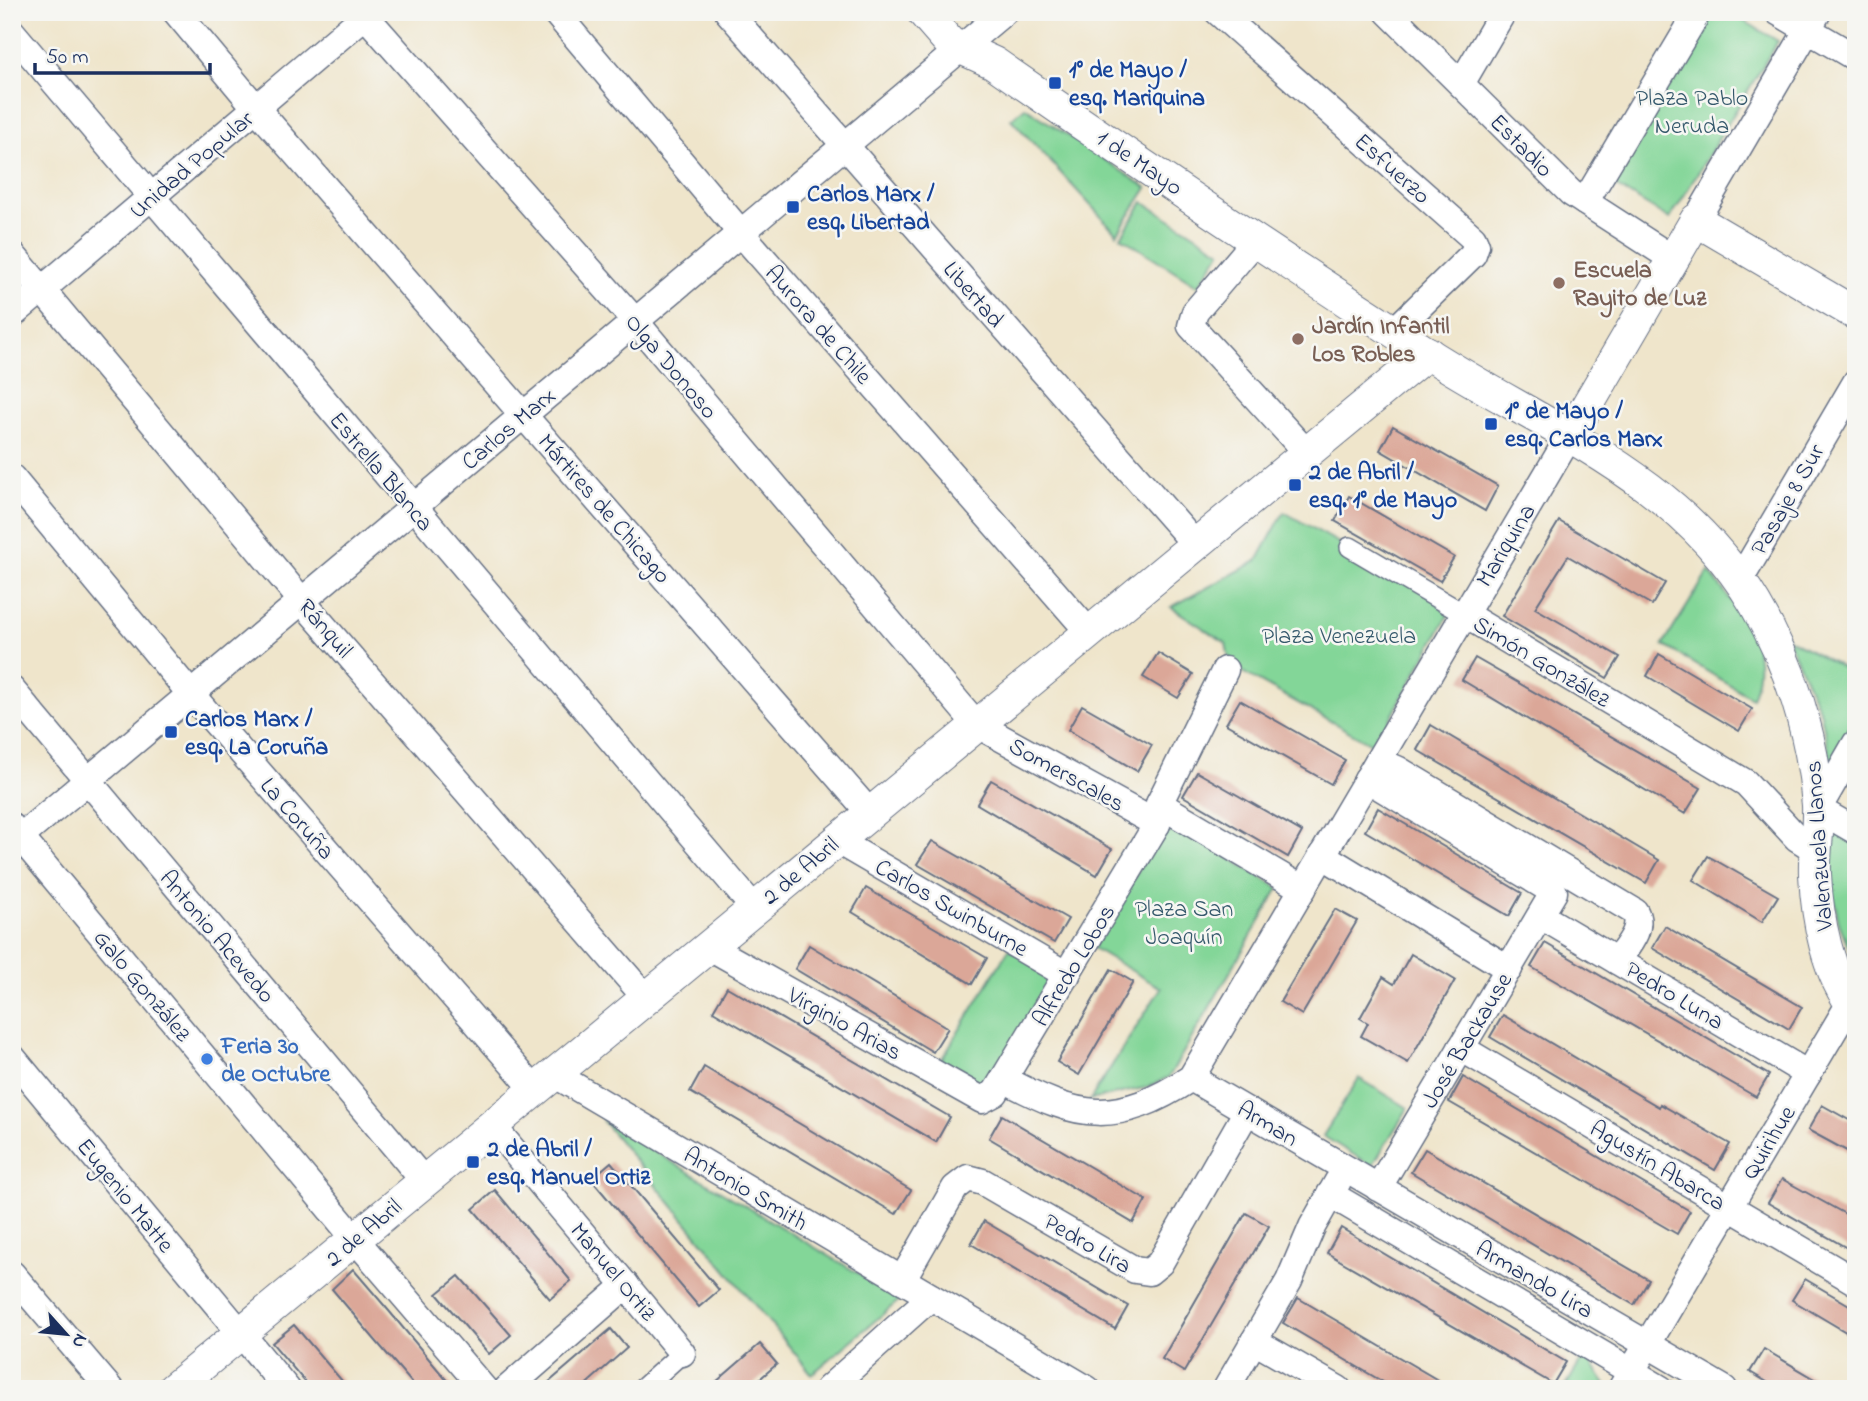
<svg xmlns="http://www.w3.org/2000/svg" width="1868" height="1401" viewBox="0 0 1868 1401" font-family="'Indie Flower',sans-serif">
  <rect width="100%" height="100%" fill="#f6f6f2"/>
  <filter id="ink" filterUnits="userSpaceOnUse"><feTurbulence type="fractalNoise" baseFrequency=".0143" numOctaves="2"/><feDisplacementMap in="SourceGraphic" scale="14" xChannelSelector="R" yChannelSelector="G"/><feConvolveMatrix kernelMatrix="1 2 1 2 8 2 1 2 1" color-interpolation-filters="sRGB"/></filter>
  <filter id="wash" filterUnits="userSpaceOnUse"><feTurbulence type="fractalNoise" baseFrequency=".00686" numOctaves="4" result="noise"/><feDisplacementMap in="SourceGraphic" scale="28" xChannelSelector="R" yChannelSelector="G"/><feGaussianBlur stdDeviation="1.57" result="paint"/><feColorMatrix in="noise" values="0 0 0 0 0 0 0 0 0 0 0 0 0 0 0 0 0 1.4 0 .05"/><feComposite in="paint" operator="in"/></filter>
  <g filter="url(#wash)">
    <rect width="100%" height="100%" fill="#efe5cb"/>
    <!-- green -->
    <g fill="#83d698" stroke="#4f827b" stroke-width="2">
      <path d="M1709,12H1729L1778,41L1670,219L1607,181Z"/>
      <path d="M1025,107L1147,188L1117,234L1011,119Z"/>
      <path d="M1143,202L1221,251L1198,286L1121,237Z"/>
      <path d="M1284,512L1453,607L1375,746L1230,665L1226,643L1171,607L1257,561Z"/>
      <path d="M1709,571C1739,612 1773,645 1752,698L1663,645Z"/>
      <path d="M1787,638L1856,675V723L1832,767L1821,714Z"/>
      <path d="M1167,820L1279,888L1169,1077L1148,1087L1090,1100L1161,988L1093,948Z"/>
      <path d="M1835,820L1856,832V966L1839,923L1828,870Z"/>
      <path d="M1009,949L1059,980L991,1096L938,1065Z"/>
      <path d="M1359,1078L1408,1108L1372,1166L1323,1136Z"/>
      <path d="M602,1120L901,1299L812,1374Z"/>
      <path d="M1585,1354L1609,1389H1564Z"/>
    </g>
    <g id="blocks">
      <!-- building -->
      <g fill="#dba798">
        <path d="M1393,426L1498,486L1485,511L1380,450Z"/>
        <path d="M1349,496L1454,557L1440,581L1335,521Z"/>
        <path d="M1559,521L1665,583L1652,605L1568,556L1535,608L1620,657L1607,678L1502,616Z"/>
        <path d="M1158,653L1193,674L1178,698L1143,677Z"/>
        <path d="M1659,654L1752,709L1739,731L1647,676Z"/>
        <path d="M1475,658L1701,788L1685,814L1462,680Z"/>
        <path d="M1240,700L1345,760L1331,784L1226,724Z"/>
        <path d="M1082,705L1152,745L1137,771L1068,730Z"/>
        <path d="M1431,725L1659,860L1646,883L1417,750Z"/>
        <path d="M1197,772L1302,832L1288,857L1183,796Z"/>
        <path d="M991,780L1112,849L1097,875L977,804Z"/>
        <path d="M1378,808L1522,893L1509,916L1365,831Z"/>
        <path d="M932,841L1068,919L1054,943L917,864Z"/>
        <path d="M1708,856L1778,896L1762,922L1693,880Z"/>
        <path d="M866,888L987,958L972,984L852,912Z"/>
        <path d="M1335,909L1357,921L1302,1015L1280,1002Z"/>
        <path d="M1665,926L1802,1007L1789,1029L1652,948Z"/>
        <path d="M1545,943L1769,1075L1756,1097L1531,967Z"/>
        <path d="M809,945L948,1028L933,1052L795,969Z"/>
        <path d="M1411,954L1455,980L1408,1063L1361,1036L1368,1023L1360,1018L1383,977L1394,984Z"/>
        <path d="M1111,969L1133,982L1079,1075L1057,1062Z"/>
        <path d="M727,987L950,1117L936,1142L713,1011Z"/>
        <path d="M1503,1015L1659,1107L1660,1104L1730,1144L1715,1170L1490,1037Z"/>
        <path d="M704,1067L911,1190L896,1214L690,1092Z"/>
        <path d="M1463,1077L1690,1211L1677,1234L1449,1102Z"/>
        <path d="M1822,1105L1856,1124V1156L1808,1130Z"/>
        <path d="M1002,1115L1146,1200L1133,1223L989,1138Z"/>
        <path d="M1425,1149L1649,1280L1634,1305L1411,1172Z"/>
        <path d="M611,1162L719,1290L699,1307L591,1179Z"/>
        <path d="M1782,1179L1856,1220V1253L1768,1203Z"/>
        <path d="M495,1190L571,1281L550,1299L473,1209Z"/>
        <path d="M1246,1213L1269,1226L1184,1372L1162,1359Z"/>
        <path d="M984,1221L1128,1306L1115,1329L971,1244Z"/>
        <path d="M1341,1228L1566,1362L1553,1384L1327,1253Z"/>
        <path d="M353,1269L389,1311L454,1389H417L376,1341L332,1289Z"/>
        <path d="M459,1276L511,1335L489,1354L437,1294Z"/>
        <path d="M1805,1279L1856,1309V1338L1792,1300Z"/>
        <path d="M1298,1298L1453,1389H1395L1283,1323Z"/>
        <path d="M294,1325L349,1389H311L272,1343Z"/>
        <path d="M611,1329L627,1348L581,1389H541Z"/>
        <path d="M760,1344L777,1364L748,1389H708Z"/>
        <path d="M1764,1349L1832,1389H1779L1750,1372Z"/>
      </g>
    </g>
  </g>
  <g filter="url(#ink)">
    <use href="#blocks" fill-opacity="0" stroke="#656f84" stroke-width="2"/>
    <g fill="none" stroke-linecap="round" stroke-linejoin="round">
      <!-- pedestrian casing -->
      <g stroke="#656f84" stroke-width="22">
        <g id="pedestrian">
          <path d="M1350,547L1464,614"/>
          <path d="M642,1389L682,1353"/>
        </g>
      </g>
      <!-- minor casing -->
      <g stroke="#656f84" stroke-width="29">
        <g id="minor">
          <path d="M176,12L256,108L869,812"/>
          <path d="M362,12L635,321L976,724L1157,824"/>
          <path d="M555,12L741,233L1088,631"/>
          <path d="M728,12L1194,543"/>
          <path d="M1218,12L1473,238L1476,245L1473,254L1394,331"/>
          <path d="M1388,12L1571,193L1673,259"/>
          <path d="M1778,12L1856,58"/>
          <path d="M12,32L754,908"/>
          <path d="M1461,84L1503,12"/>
          <path d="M1585,202L1698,12"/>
          <path d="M1696,220L1818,12"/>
          <path d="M1256,240L1195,312L1191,326L1305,451"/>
          <path d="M12,254L301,600L646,998"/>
          <path d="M12,315L369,12"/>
          <path d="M12,478L189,692L535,1090"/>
          <path d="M1740,580L1856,382"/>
          <path d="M1464,614L1746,783L1797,838L1816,850"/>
          <path d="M12,690L424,1181"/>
          <path d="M1856,743L1818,809L1856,831"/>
          <path d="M1378,761L1397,769L1635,912C1644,929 1627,946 1617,961"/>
          <path d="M1367,779L1554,892L1378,1188"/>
          <path d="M1159,804L1303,889"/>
          <path d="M12,827L355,1239L484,1389"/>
          <path d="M836,840L1067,975"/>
          <path d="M12,844L1004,12"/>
          <path d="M1322,855L1509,969"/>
          <path d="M1541,916L1808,1074"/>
          <path d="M708,946L982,1100L995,1093L1157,824L1159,804L1225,670"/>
          <path d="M1461,1048L1856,1282"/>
          <path d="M12,1057L287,1389"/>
          <path d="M554,1074L1087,1389"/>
          <path d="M1191,1078L1724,1389"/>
          <path d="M1004,1079C1079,1120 1117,1126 1191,1078L1569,437"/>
          <path d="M492,1125L682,1353"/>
          <path d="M1330,1194L1661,1389"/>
          <path d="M12,1274L110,1389"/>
          <path d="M902,1280L955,1188L968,1178L983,1182L1135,1270L1149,1272L1160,1263L1247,1111"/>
          <path d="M1254,1341L1338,1389"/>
          <path d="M507,1389L626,1285"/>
          <path d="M828,1389L931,1297"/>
          <path d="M1226,1389L1289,1281L1312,1227L1338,1181"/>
          <path d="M1621,1389L1850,1003"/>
        </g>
      </g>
      <!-- tertiary casing -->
      <g stroke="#656f84" stroke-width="34">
        <g id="tertiary">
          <path d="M923,12L950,43L994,63C1136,162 1281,259 1427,353C1547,430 1679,476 1755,604C1790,663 1813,737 1818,805C1819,828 1814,851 1815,874C1817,919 1827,974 1856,1010"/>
          <path d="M1569,437L1696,220L1856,314"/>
          <path d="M173,1389L1428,353"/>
        </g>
      </g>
      <!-- pedestrian -->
      <use href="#pedestrian" stroke="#fff" stroke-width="19"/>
      <!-- minor -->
      <use href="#minor" stroke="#fff" stroke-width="26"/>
      <!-- tertiary -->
      <use href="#tertiary" stroke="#fff" stroke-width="32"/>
    </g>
  </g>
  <!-- markers -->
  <g fill="#1a4fb4" stroke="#f6f6f2" stroke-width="2.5">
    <rect x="1048" y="76" width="14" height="14" rx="3.5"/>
    <rect x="786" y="200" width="14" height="14" rx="3.5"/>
    <rect x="1484" y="417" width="14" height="14" rx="3.5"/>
    <rect x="1288" y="478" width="14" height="14" rx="3.5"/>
    <rect x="164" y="725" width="14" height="14" rx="3.5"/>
    <rect x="466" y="1155" width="14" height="14" rx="3.5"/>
  </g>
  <g fill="#8d6e63" stroke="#f6f6f2" stroke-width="2.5">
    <circle cx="1559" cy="283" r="7"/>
    <circle cx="1298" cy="339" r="7"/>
  </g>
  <circle fill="#3f7fe0" stroke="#f6f6f2" stroke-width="2.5" cx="207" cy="1059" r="7"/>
  <g text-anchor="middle" stroke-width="5" stroke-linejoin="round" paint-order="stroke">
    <!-- transit labels -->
    <g font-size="24" font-weight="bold" fill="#164399" stroke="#f6f6f2" text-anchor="start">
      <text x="1069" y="77">1° de Mayo /<tspan x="1069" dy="28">esq. Mariquina</tspan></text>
      <text x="807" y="201">Carlos Marx /<tspan x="807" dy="28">esq. Libertad</tspan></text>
      <text x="1505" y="418">1° de Mayo /<tspan x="1505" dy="28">esq. Carlos Marx</tspan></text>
      <text x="1309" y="479">2 de Abril /<tspan x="1309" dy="28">esq. 1° de Mayo</tspan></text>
      <text x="185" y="726">Carlos Marx /<tspan x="185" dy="28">esq. La Coruña</tspan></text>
      <text x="487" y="1156">2 de Abril /<tspan x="487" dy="28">esq. Manuel Ortiz</tspan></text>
    </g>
    <!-- park labels -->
    <g font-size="24" fill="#35596c" stroke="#f6f6f2">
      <text x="1692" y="105">Plaza Pablo<tspan x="1692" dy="28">Neruda</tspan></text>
      <text x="1339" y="643">Plaza Venezuela</text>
      <text x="1184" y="916">Plaza San<tspan x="1184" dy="28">Joaquín</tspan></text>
    </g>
    <!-- street labels -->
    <g font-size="24" fill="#1b2f5e" stroke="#f6f6f2">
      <text transform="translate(1522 145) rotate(45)" y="8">Estadio</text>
      <text transform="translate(1140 162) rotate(34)" y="8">1 de Mayo</text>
      <text transform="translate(191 164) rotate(-40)" y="8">Unidad Popular</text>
      <text transform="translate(1393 168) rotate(42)" y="8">Esfuerzo</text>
      <text transform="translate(974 294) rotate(49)" y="8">Libertad</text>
      <text transform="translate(819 324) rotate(49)" y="8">Aurora de Chile</text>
      <text transform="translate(672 366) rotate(50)" y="8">Olga Donoso</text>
      <text transform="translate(508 428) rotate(-40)" y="8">Carlos Marx</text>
      <text transform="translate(382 471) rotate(50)" y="8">Estrella Blanca</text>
      <text transform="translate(1787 499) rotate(-60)" y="8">Pasaje 8 Sur</text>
      <text transform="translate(605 508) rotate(49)" y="8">Mártires de Chicago</text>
      <text transform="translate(1505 545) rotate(-59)" y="8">Mariquina</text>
      <text transform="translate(326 628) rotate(49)" y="8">Ránquil</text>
      <text transform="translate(1542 661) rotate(31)" y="8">Simón González</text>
      <text transform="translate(1067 774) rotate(29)" y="8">Somerscales</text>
      <text transform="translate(298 818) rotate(49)" y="8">La Coruña</text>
      <text transform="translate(1818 846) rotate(-94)" y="8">Valenzuela Llanos</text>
      <text transform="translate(800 870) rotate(-40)" y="8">2 de Abril</text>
      <text transform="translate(952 907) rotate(30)" y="8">Carlos Swinburne</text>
      <text transform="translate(218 936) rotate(50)" y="8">Antonio Acevedo</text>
      <text transform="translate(1073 965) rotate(-59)" y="8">Alfredo Lobos</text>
      <text transform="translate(143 985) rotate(50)" y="8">Galo González</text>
      <text transform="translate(1675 995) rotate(31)" y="8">Pedro Luna</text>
      <text transform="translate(845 1023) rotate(29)" y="8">Virginio Arias</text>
      <text transform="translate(1466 1040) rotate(-59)" y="8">José Backause</text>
      <text transform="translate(1268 1123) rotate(31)" y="8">Arman</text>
      <text transform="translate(1768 1142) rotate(-59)" y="8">Quirihue</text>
      <text transform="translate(1658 1165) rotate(31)" y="8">Agustín Abarca</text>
      <text transform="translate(746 1188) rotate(31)" y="8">Antonio Smith</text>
      <text transform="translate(126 1195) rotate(51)" y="8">Eugenio Matte</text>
      <text transform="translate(363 1232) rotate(-40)" y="8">2 de Abril</text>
      <text transform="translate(1088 1243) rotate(30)" y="8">Pedro Lira</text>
      <text transform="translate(614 1271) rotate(50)" y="8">Manuel Ortiz</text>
      <text transform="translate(1535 1279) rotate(30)" y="8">Armando Lira</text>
    </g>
    <!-- education labels -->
    <g font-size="24" font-weight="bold" fill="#785e54" stroke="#f6f6f2" text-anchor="start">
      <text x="1573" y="277">Escuela<tspan x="1573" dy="28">Rayito de Luz</tspan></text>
      <text x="1312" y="333">Jardín Infantil<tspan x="1312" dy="28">Los Robles</tspan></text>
    </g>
    <!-- shop labels -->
    <g font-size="24" font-weight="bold" fill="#366cbe" stroke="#f6f6f2" text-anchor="start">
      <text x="221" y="1053">Feria 30<tspan x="221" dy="28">de Octubre</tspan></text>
    </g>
  </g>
  <!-- margin -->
  <rect width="1868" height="1401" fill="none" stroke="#f6f6f2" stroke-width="42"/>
  <!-- north arrow -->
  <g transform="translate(66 1334) rotate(117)" stroke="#f6f6f2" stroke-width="5" paint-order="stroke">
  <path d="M0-5L12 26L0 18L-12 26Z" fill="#1b2f5e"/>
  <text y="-10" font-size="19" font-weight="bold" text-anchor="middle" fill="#1b2f5e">N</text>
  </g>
  <!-- scale -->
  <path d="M35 63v10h175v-10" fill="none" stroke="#1b2f5e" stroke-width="3.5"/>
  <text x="46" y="63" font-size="21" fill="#1b2f5e" stroke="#f6f6f2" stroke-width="5" paint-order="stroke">50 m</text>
</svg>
